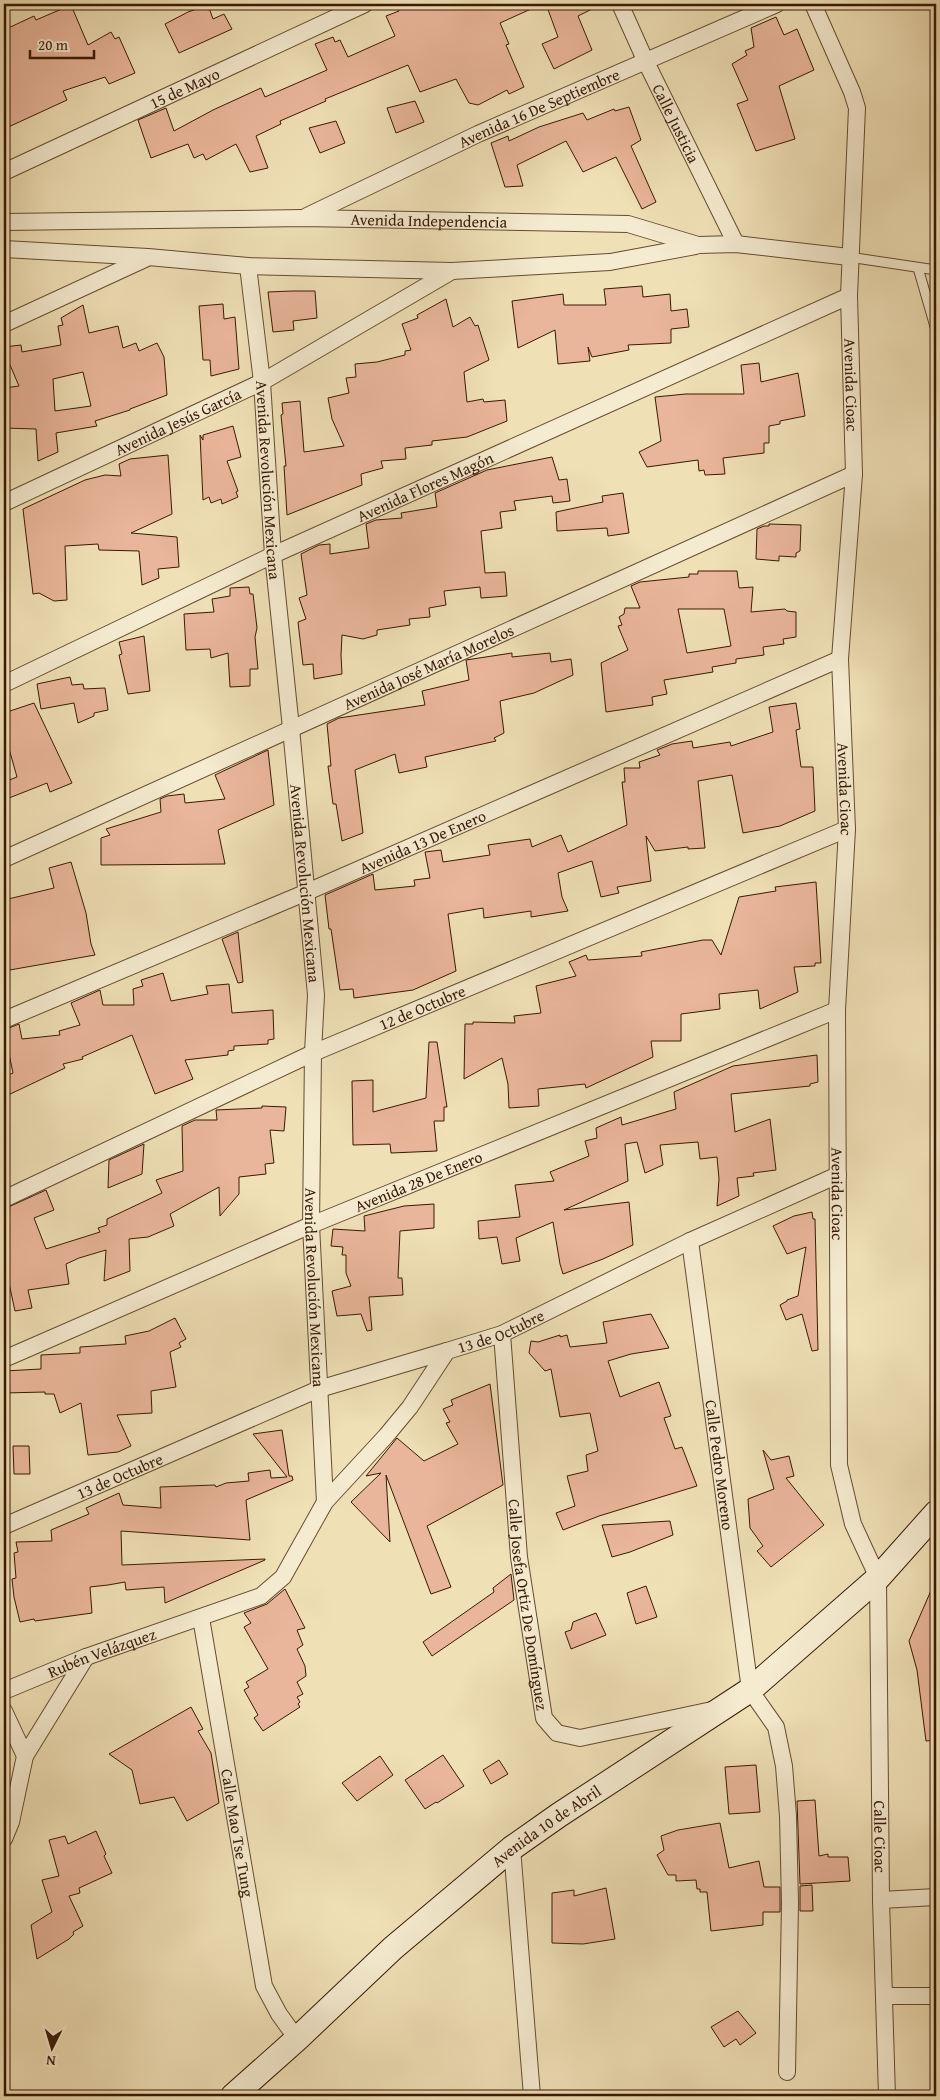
<svg xmlns="http://www.w3.org/2000/svg" width="940" height="2100" viewBox="0 0 940 2100" font-family="'Gentium Book Plus',serif">
  <rect width="100%" height="100%" fill="#f0e0b6"/>
  <filter id="stains"><feTurbulence type="fractalNoise" baseFrequency=".004" numOctaves="4"/><feColorMatrix values="0 0 0 0 .2 0 0 0 0 .09 0 0 0 0 .02 0 0 0 .5 -.17"/></filter>
  <radialGradient id="worn" r=".72"><stop offset=".6" stop-color="#630" stop-opacity="0"/><stop offset="1" stop-color="#630" stop-opacity=".3"/></radialGradient>
  <!-- building -->
  <g fill="#eab69b" stroke="#391905" fill-rule="evenodd">
    <path d="M409,4H542L500,23L509,44L506,45L524,87L509,94L507,90L478,105L469,103L456,79L420,92L408,65L325,99L326,101L280,121L281,124L256,136L268,168L250,172L236,144L206,160L203,154L194,158L188,144L151,158L138,120L166,108L174,131L213,110L261,88L265,97L327,70L315,44L333,37L335,42L340,40L348,57L395,36L386,16L399,11L398,8Z"/>
    <path d="M546,4H602L578,16L592,50L554,69L542,44L558,37Z"/>
    <path d="M71,5L88,45L111,32L115,39L119,37L135,73L109,84L105,77L63,91L67,100L4,129V30L34,16L36,20Z"/>
    <path d="M208,5L213,19L224,14L232,29L179,53L165,24L188,12Z"/>
    <path d="M776,17L784,35L797,29L814,70L779,86L795,139L756,151L737,104L748,100L732,64L747,55L745,51L754,47L751,28Z"/>
    <path d="M415,101L424,122L396,133L387,108Z"/>
    <path d="M629,107L641,140L631,146L656,202L642,209L616,157L583,172L566,141L517,165L523,186L505,187L491,143L508,136L509,141L539,127L583,113L587,120L614,109L615,111Z"/>
    <path d="M336,121L345,143L320,153L309,128Z"/>
    <path d="M642,286L643,297L670,294L671,311L687,309L689,327L671,329V343L628,345L629,350L592,357L588,347L590,361L558,364L555,330L518,348L512,301L563,294L564,305H606L604,289Z"/>
    <path d="M292,291H315L317,318L293,321L294,330L273,332L268,292Z"/>
    <path d="M446,299L453,327L470,317L475,326L478,325L489,360L464,372L467,402L483,399L484,402L505,400L507,421L467,437L432,441V445L405,448L406,459L381,461L383,468L361,474L362,485L287,515L284,466H286L281,415L283,414L282,403L300,401L304,452L344,446L332,419L328,398L349,393L346,378L356,377L355,364L377,362L405,355V351L411,350L402,324L418,318L417,315Z"/>
    <path d="M223,304L224,319L235,317L239,369L211,376L210,360H203L199,306Z"/>
    <path d="M83,305L89,333L118,326L123,348L136,343L139,351L157,343L164,357L167,395L130,409V410L95,421L97,426L56,433L58,452L38,461L36,429L4,428V388L19,386L4,351V347L21,345L22,352L61,345L58,326L63,325L61,318ZM83,372L91,406L55,411L53,379Z"/>
    <path d="M759,363L761,382L798,373L805,416L780,421V424L769,426V443H764V453L723,458L725,474L705,475L704,470L699,471L698,460L647,467L639,452L661,441L655,397L686,394H744L741,365Z"/>
    <path d="M233,426L241,457L227,461L238,491L236,492L238,497L222,504L221,499L211,503L209,497L203,500L200,435L203,440V435Z"/>
    <path d="M168,455L172,514L131,533L177,537L179,567L158,569L159,578L142,585L139,551L99,550L98,544L65,546L67,600L54,601L39,593L33,594L23,509L85,480L105,475L121,476L119,464L130,459Z"/>
    <path d="M552,457L559,480L567,479L570,501L553,503L552,496L514,501L516,510L500,512L502,528L481,531L485,573L505,572L507,596L481,598L480,587L444,591L446,605L429,608L430,617L409,619L410,625L377,630V635L363,639L342,635L341,655L342,674L314,679L313,664L303,665L298,622L306,619L299,598L307,595L301,554L319,545L330,544V554L369,548L366,524L376,520L402,518L401,513L437,507L435,493L487,470Z"/>
    <path d="M623,493L629,533L608,536L607,528L557,531L556,512L603,502L602,496Z"/>
    <path d="M769,524L801,525L800,551L796,553V557L779,556V561L756,559L757,529L764,526H769Z"/>
    <path d="M698,571H737L739,588L753,587L751,612L785,609L787,611L796,612V637L783,639L784,644L763,647L764,655L736,659V663L712,667L713,672L664,680L667,694L652,697L653,705L606,712L601,663L628,650L618,626L622,625L619,617L624,614L625,608H640L631,586L640,582L689,577V574H698ZM678,609H724L731,646L687,653Z"/>
    <path d="M249,587L250,594H253L257,628L255,637L258,669H250V686L230,687L228,653L211,658L210,649L186,650L184,614L214,612L212,599L230,596V588Z"/>
    <path d="M144,636L150,691L128,694L119,655L122,654L119,642Z"/>
    <path d="M512,653V657L550,653L551,662L571,659L573,675L534,693L500,701L504,733L494,738L496,741L425,757L427,767L399,773L395,754L355,770L363,833L342,841L336,804H333L328,766H331L327,724L339,718L425,705L422,691L469,680L466,660Z"/>
    <path d="M70,677L72,685L83,684L84,689L105,688L108,710L94,713V716L78,723L74,703L41,709L37,684Z"/>
    <path d="M34,703L72,783L50,792L47,783L4,800V782L17,777L4,731V713Z"/>
    <path d="M796,703L800,729L796,730L801,767H813L815,811L780,826L743,833L732,775L698,781L705,848L688,849V847L655,851L646,836L651,881L617,887L619,893L601,897L592,861L558,873L562,897L568,911L531,917V911L484,918L483,908L448,914L456,971L413,990L354,998L353,989L340,990L331,929H329L325,895L373,874L375,890L415,886L414,880L430,878L425,852L441,850L443,862L490,855L488,845L530,839L532,847L561,835L568,852L627,825L622,782H625L624,768H640L639,762L660,755L657,750L672,744L692,741L693,748L730,742L731,746L773,732L769,707Z"/>
    <path d="M268,750L274,805L218,830L225,864L101,865V838L110,835L106,829L161,812L160,799L167,796L184,794L185,803L225,799L215,775Z"/>
    <path d="M71,862L86,913L91,944L95,955L4,971V900L54,888L49,868Z"/>
    <path d="M816,882L821,963H815V966L794,967L798,992L760,1009L758,990L719,994L720,1009L681,1014V1041H651L653,1057L586,1088L585,1084L538,1089L539,1106L509,1108L508,1084L502,1058L464,1079L465,1024H473V1022L515,1023L514,1016L541,1013L536,986L576,976L569,962L586,955L588,960L642,956L641,952L703,940H712L721,955L739,897L776,891L775,887Z"/>
    <path d="M238,932L243,982L238,983L222,939Z"/>
    <path d="M163,973L171,1001L208,994L206,986L229,984L232,1013L273,1010L274,1039L268,1040V1044L234,1046V1050L228,1051V1055L185,1060L193,1079L155,1094L132,1035L82,1057L83,1059L63,1064L65,1068L4,1097V1077L13,1073L4,1030L19,1024L22,1039L60,1035L59,1031L80,1025L71,1003L100,990L103,1005H134L133,989L143,986L141,980Z"/>
    <path d="M429,1042H437L447,1107H444V1121H434L437,1151L391,1153L390,1144L353,1145L352,1081L373,1080V1112L426,1098Z"/>
    <path d="M817,1055L818,1082L810,1084V1086L731,1094L735,1132L770,1119L776,1170L753,1173L754,1176L737,1178L739,1196L717,1206L719,1179L717,1157L700,1159L698,1142L660,1145L663,1165L645,1173L637,1142L625,1144L628,1181L564,1210L629,1202L633,1245L603,1259L563,1274L560,1264L553,1222L516,1238L520,1261L502,1264L497,1237L479,1239L478,1221L520,1217L515,1185L554,1181L550,1172L589,1156L585,1141L597,1138L596,1128L621,1117L622,1125L676,1109L674,1092L733,1066Z"/>
    <path d="M262,1106L286,1107L284,1131L270,1130L274,1163L265,1164L266,1174L239,1177V1194L220,1216L219,1187L170,1214L174,1226L148,1237L129,1239L130,1271L104,1281L106,1250L79,1258L66,1264L69,1284L28,1290L32,1308L15,1311L4,1260V1209L46,1190L54,1210L34,1218L46,1249L100,1232L98,1228L107,1225V1219L162,1193L156,1180L183,1171L182,1126L195,1120H217L216,1110L262,1108Z"/>
    <path d="M144,1144L142,1174L108,1188L109,1160Z"/>
    <path d="M434,1204V1228L400,1231L398,1278H402L403,1295L369,1297L372,1330L367,1331L361,1314L337,1316L332,1291L351,1286L346,1273V1255H342L343,1247L331,1246L333,1229L365,1231L364,1216L404,1206Z"/>
    <path d="M812,1212L813,1219H815L818,1350L812,1351L802,1314L786,1320L780,1305L787,1301V1300L798,1296L806,1247L787,1254L773,1226L794,1216Z"/>
    <path d="M651,1314L669,1348L631,1354L608,1361L620,1397L659,1382L671,1416L664,1418L675,1449L682,1447L697,1486L599,1516L563,1530L556,1513L575,1506L567,1476L588,1471L586,1455L598,1451L590,1413L560,1417L551,1369L545,1371L529,1353L531,1341L538,1342L560,1335V1337L567,1335L570,1347L607,1343L603,1322Z"/>
    <path d="M175,1318L186,1339L179,1343L181,1347L170,1352L176,1387L151,1391L152,1413L117,1415L131,1446L118,1452L88,1455L81,1403L60,1413L54,1394H45V1392L4,1393V1371L41,1369V1355L80,1353V1347L126,1344L125,1336L149,1331Z"/>
    <path d="M490,1384L503,1485L427,1526L451,1587L431,1594L386,1475L390,1542L351,1502L381,1473L366,1476L397,1438L424,1461L458,1444L446,1423L450,1422L443,1409L453,1405L451,1400Z"/>
    <path d="M282,1430L289,1476H292L293,1480L246,1500L250,1540L121,1531L122,1565L265,1559V1560L165,1603L164,1587L126,1590L125,1582L108,1585L90,1587L92,1613L35,1621L34,1619L20,1622L14,1597L12,1579L16,1578L14,1553L18,1552L16,1542L52,1541L51,1530L89,1514L86,1508L119,1493L123,1505L161,1508L160,1487L215,1485L216,1487L226,1483L249,1481L248,1473L270,1470L271,1478L287,1477L253,1434Z"/>
    <path d="M13,1446H29L30,1474H14Z"/>
    <path d="M763,1450L771,1460L789,1456L794,1476L786,1478L824,1525L771,1567L757,1551L763,1546L750,1528L748,1499L774,1489Z"/>
    <path d="M670,1521L673,1535L630,1552L612,1557L602,1525Z"/>
    <path d="M511,1574L514,1600L432,1656L423,1642L494,1592L493,1588Z"/>
    <path d="M936,1579V1740L926,1741L917,1670L909,1641Z"/>
    <path d="M646,1586L657,1617L636,1624L627,1593Z"/>
    <path d="M285,1589L305,1628L297,1630L303,1645L297,1649L305,1666L306,1676L297,1682L303,1694L297,1697L300,1702L298,1704L300,1707L263,1731L254,1718L258,1715L244,1690L249,1687L246,1682L268,1669L244,1627L251,1623L244,1613L267,1604Z"/>
    <path d="M596,1613L606,1635L571,1649L565,1632L571,1630L573,1622Z"/>
    <path d="M191,1707L203,1729L198,1731L211,1753L219,1803L187,1821L174,1797L140,1804L132,1770L109,1754Z"/>
    <path d="M443,1755L464,1786L437,1803L436,1802L425,1809L405,1780Z"/>
    <path d="M380,1756L393,1775L357,1801L342,1783Z"/>
    <path d="M499,1760L508,1774L491,1784L483,1770Z"/>
    <path d="M756,1765L760,1812L729,1814L725,1767Z"/>
    <path d="M815,1800L819,1856L828,1854V1857H848L850,1881L800,1884L797,1801Z"/>
    <path d="M720,1823L729,1868L759,1861L764,1887H780V1912H763V1925L711,1931L707,1892H700V1889H697L696,1880L676,1881V1875H668L657,1855L664,1850L661,1836L678,1830Z"/>
    <path d="M96,1831L106,1854L104,1856L112,1873L79,1888L80,1893L69,1896L83,1926L73,1932L74,1934L69,1939L37,1959L31,1925L52,1912L42,1880L59,1876L49,1840L65,1836L68,1844Z"/>
    <path d="M812,1885L813,1911H800V1886Z"/>
    <path d="M606,1888L615,1939L583,1944L552,1943V1893L574,1890V1896Z"/>
    <path d="M738,2011L756,2033L740,2045L736,2039L724,2047L711,2027Z"/>
  </g>
  <g fill="none" stroke-linecap="round" stroke-linejoin="round">
    <!-- lane casing -->
    <g stroke="#674b31" stroke-width="11">
      <g id="lane">
        <path d="M849,257L936,270"/>
        <path d="M918,268L936,330"/>
      </g>
    </g>
    <!-- street casing -->
    <g stroke="#674b31" stroke-width="18">
      <g id="street">
        <path id="s1" d="M620,4L646,62L736,244"/>
        <path id="s2" d="M813,4L852,92L857,108L849,296L854,474L840,659L847,829L837,1010L839,1465L853,1524L878,1578L881,1900L887,2096"/>
        <path id="s3" d="M4,172L365,4"/>
        <path id="s4" d="M307,216L478,134L777,4"/>
        <path id="s5" d="M4,222L303,218L628,224L698,245L736,244L849,257"/>
        <path d="M4,249L148,257L248,266L452,271L610,262L696,246"/>
        <path id="s6" d="M248,266L262,382L273,555L291,728L316,995L313,1053L311,1225L325,1502"/>
        <path d="M4,324L147,258"/>
        <path id="s7" d="M4,503L262,382L452,271"/>
        <path id="s8" d="M4,684L273,555L849,296"/>
        <path id="s9" d="M4,859L854,474"/>
        <path id="s10" d="M4,1020L307,892L840,659"/>
        <path id="s11" d="M4,1199L313,1053L847,829"/>
        <path id="s12" d="M690,1241L750,1690L776,1727L784,1766L788,1816L790,1903L787,2072"/>
        <path id="s13" d="M502,1334L519,1557L544,1718L557,1733L580,1738L712,1710"/>
        <path id="s14" d="M4,1359L311,1225L837,1010"/>
        <path id="s15" d="M4,1526L319,1389L447,1351"/>
        <path id="s16" d="M201,1618L264,1986L279,2014L297,2039"/>
        <path id="s17" d="M4,1691L86,1657L261,1596L283,1577L325,1502L386,1436L410,1407L447,1351L502,1334L690,1241L838,1175"/>
        <path d="M4,1711L25,1756L11,1822L4,1839"/>
        <path d="M25,1756L86,1657"/>
        <path d="M512,1848L532,2096"/>
        <path d="M881,1900L936,1897"/>
        <path d="M884,1996H936"/>
      </g>
    </g>
    <!-- secondary casing -->
    <g stroke="#391905" stroke-width="26">
      <g id="secondary">
        <path id="s18" d="M233,2096L297,2039L393,1948L512,1848L559,1815L750,1690L878,1578L936,1513"/>
      </g>
    </g>
    <!-- lane -->
    <use href="#lane" stroke="#f5ebd0" stroke-width="9"/>
    <!-- street -->
    <use href="#street" stroke="#f5ebd0" stroke-width="16"/>
    <!-- secondary -->
    <use href="#secondary" stroke="#f5ebd0" stroke-width="24"/>
  </g>
  <g text-anchor="middle" stroke-width="5" stroke-linejoin="round" paint-order="stroke">
    <!-- street labels -->
    <g font-size="16" fill="#391905" stroke="#f5ebd0">
      <text dy="6" stroke="none"><textPath href="#s3" startOffset="199">15 de Mayo</textPath></text>
      <text dy="6" stroke="none"><textPath href="#s4" startOffset="256">Avenida 16 De Septiembre</textPath></text>
      <text dy="6" stroke="none"><textPath href="#s1" startOffset="132">Calle Justicia</textPath></text>
      <text dy="6" stroke="none"><textPath href="#s5" startOffset="425">Avenida Independencia</textPath></text>
      <text dy="6" stroke="none"><textPath href="#s2" startOffset="390">Avenida Cioac</textPath></text>
      <text dy="6" stroke="none"><textPath href="#s7" startOffset="192">Avenida Jesús García</textPath></text>
      <text dy="6" stroke="none"><textPath href="#s6" startOffset="215">Avenida Revolución Mexicana</textPath></text>
      <text dy="6" stroke="none"><textPath href="#s8" startOffset="465">Avenida Flores Magón</textPath></text>
      <text dy="6" stroke="none"><textPath href="#s9" startOffset="466">Avenida José María Morelos</textPath></text>
      <text dy="6" stroke="none"><textPath href="#s2" startOffset="795">Avenida Cioac</textPath></text>
      <text dy="6" stroke="none"><textPath href="#s10" startOffset="455">Avenida 13 De Enero</textPath></text>
      <text dy="6" stroke="none"><textPath href="#s6" startOffset="620">Avenida Revolución Mexicana</textPath></text>
      <text dy="6" stroke="none"><textPath href="#s11" startOffset="460">12 de Octubre</textPath></text>
      <text dy="6" stroke="none"><textPath href="#s14" startOffset="451">Avenida 28 De Enero</textPath></text>
      <text dy="6" stroke="none"><textPath href="#s2" startOffset="1200">Avenida Cioac</textPath></text>
      <text dy="6" stroke="none"><textPath href="#s6" startOffset="1025">Avenida Revolución Mexicana</textPath></text>
      <text dy="6" stroke="none"><textPath href="#s17" startOffset="641">13 de Octubre</textPath></text>
      <text dy="6" stroke="none"><textPath href="#s12" startOffset="226">Calle Pedro Moreno</textPath></text>
      <text dy="6" stroke="none"><textPath href="#s15" startOffset="126">13 de Octubre</textPath></text>
      <text dy="6" stroke="none"><textPath href="#s13" startOffset="272">Calle Josefa Ortiz De Domínguez</textPath></text>
      <text dy="6" stroke="none"><textPath href="#s17" startOffset="105">Rubén Velázquez</textPath></text>
      <text dy="6" stroke="none"><textPath href="#s18" startOffset="414">Avenida 10 de Abril</textPath></text>
      <text dy="6" stroke="none"><textPath href="#s16" startOffset="218">Calle Mao Tse Tung</textPath></text>
      <text dy="6" stroke="none"><textPath href="#s2" startOffset="1850">Calle Cioac</textPath></text>
    </g>
  </g>
  <!-- margin -->
  <rect width="940" height="2100" fill="none" stroke="#f0e0b6" stroke-width="20"/>
  <rect x="5" y="5" width="930" height="2090" fill="none" stroke="#391905" stroke-width="2.5"/>
  <rect x="10" y="10" width="920" height="2080" fill="none" stroke="#391905"/>
  <!-- north arrow -->
  <g transform="translate(52 2048) rotate(185)" stroke="#f5ebd0" stroke-width="4" paint-order="stroke">
  <path d="M0-4L9 19L0 12L-9 19Z" fill="#391905"/>
  <text y="-8" font-size="14" font-weight="bold" text-anchor="middle" fill="#391905">N</text>
  </g>
  <!-- scale -->
  <path d="M30 50v8h64v-8" fill="none" stroke="#391905" stroke-width="2.5"/>
  <text x="38" y="50" font-size="15" fill="#391905" stroke="#f5ebd0" stroke-width="4" paint-order="stroke">20 m</text>
  <rect width="100%" height="100%" filter="url(#stains)"/>
  <rect width="100%" height="100%" fill="url(#worn)"/>
</svg>
